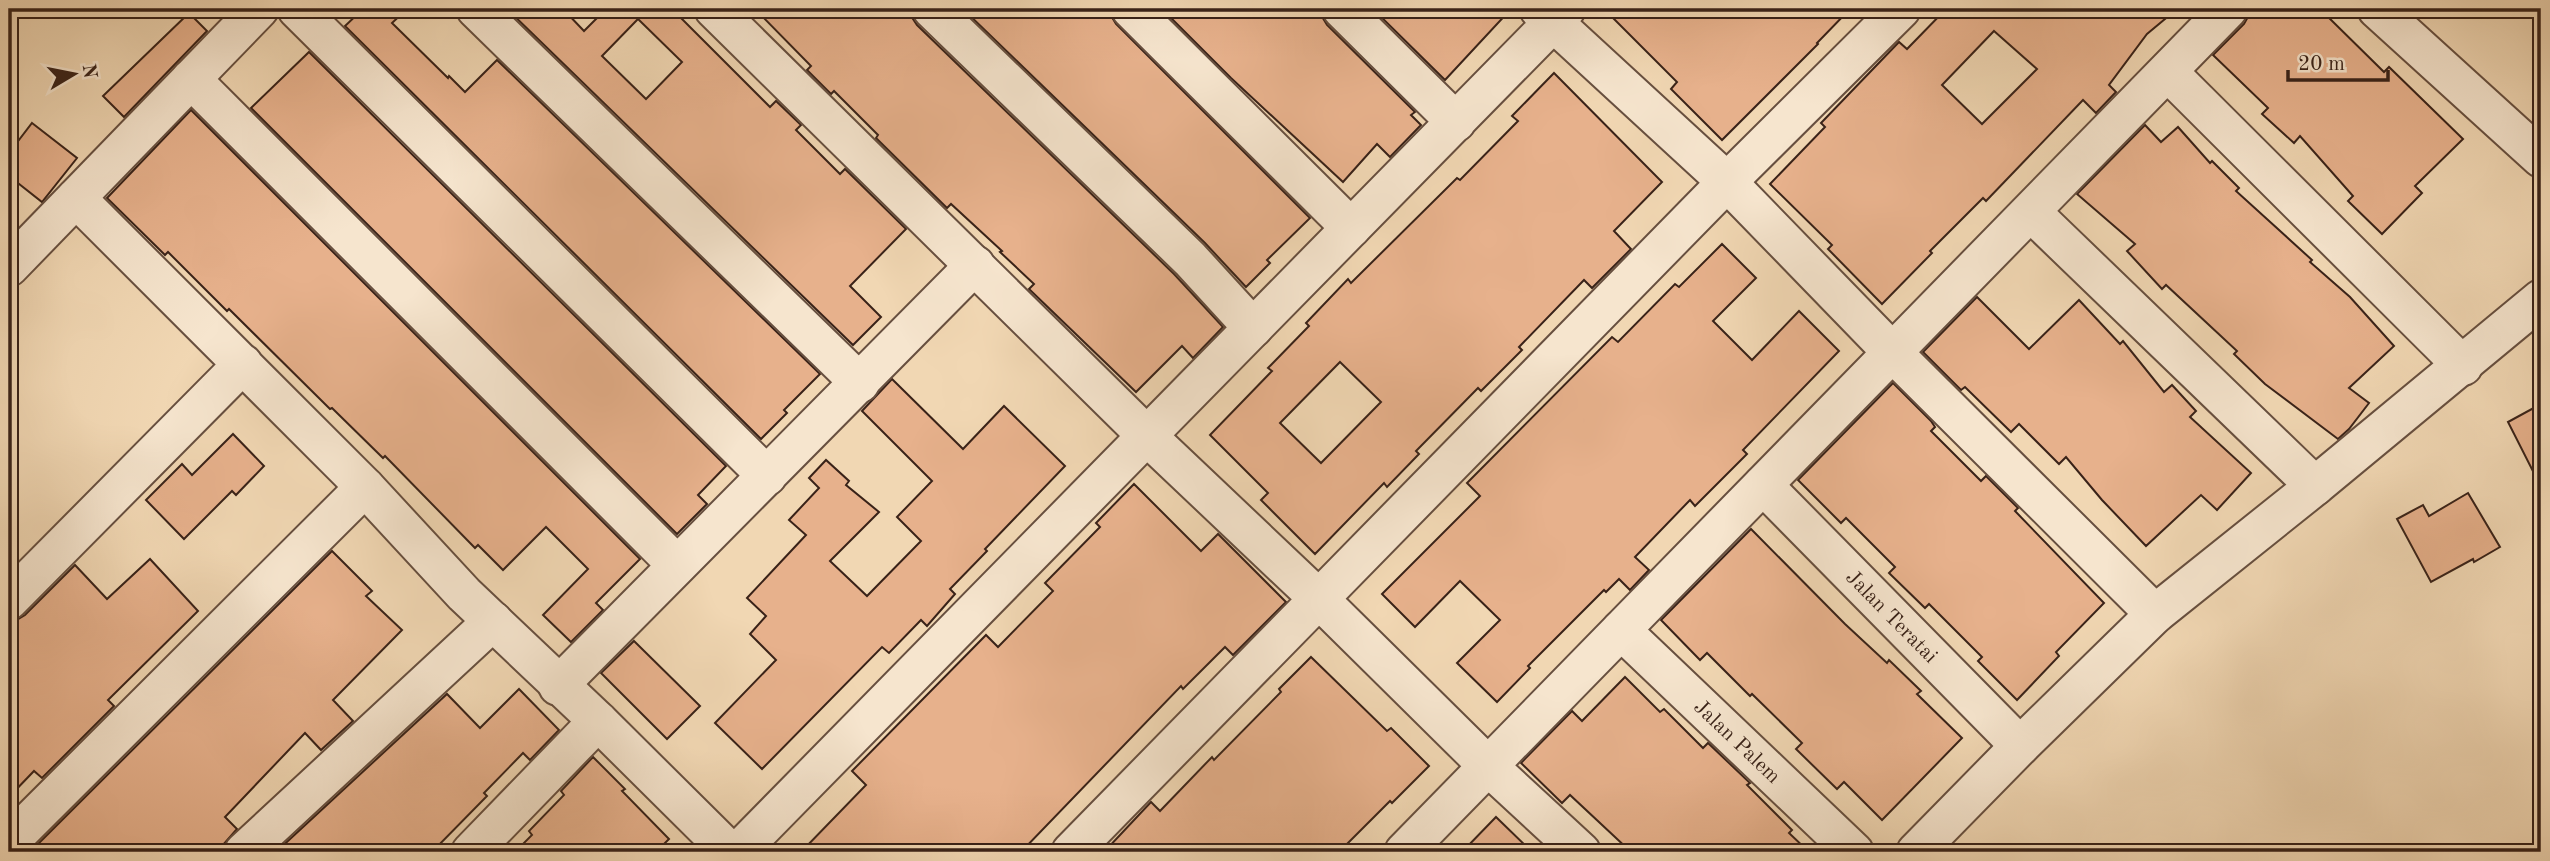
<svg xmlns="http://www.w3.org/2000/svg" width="2550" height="861" viewBox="0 0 2550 861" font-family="'Old Standard TT',serif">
  <rect width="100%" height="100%" fill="#f1d7b3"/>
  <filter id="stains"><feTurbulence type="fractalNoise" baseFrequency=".00286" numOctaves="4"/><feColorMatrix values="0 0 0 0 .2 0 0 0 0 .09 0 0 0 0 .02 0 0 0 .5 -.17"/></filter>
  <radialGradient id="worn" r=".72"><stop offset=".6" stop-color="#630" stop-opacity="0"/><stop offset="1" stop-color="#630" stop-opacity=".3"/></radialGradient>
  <!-- building -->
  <g fill="#e7b18c" stroke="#392218" stroke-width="2" fill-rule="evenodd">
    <path d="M363,9H407L392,23L448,78L449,76L465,92L497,60L820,374L784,410L787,413L761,439L345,26Z"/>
    <path d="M507,9H563L584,31L606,9H672L770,107L776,101L801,125L796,130L840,174L845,169L906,229L850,286L881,317L853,345ZM638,19L682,62L646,99L602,56Z"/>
    <path d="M755,9H911V16L917,25L1174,274L1223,327L1193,358L1182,346L1136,392L1029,289L1034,284L1000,252L1002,251L951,204L947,208L876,138L878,135L834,91L831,94L807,70L811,66Z"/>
    <path d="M963,9H1107L1116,24L1310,218L1267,260L1270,263L1246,287L1205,243Z"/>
    <path d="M1162,9H1321V15L1327,25L1415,112L1411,115L1421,125L1390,157L1377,144L1343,182L1231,78Z"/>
    <path d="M1373,9H1511L1445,80Z"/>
    <path d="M1604,9H1850L1817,43L1818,44L1722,140L1671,89L1677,82Z"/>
    <path d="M1946,9H2177L2147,34L2109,85L2116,92L2096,113L2083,100L1986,201L1983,198L1930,251L1932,253L1882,304L1828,249L1832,245L1770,184L1825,127L1821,123L1899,42L1907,49ZM1994,31L2037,69L1982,124L1942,85Z"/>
    <path d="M2249,9H2320L2384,72L2389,67L2463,139L2415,186L2422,193L2382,234L2348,201L2353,196L2300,136L2294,143L2262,114L2268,108L2213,55L2244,24L2249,15Z"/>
    <path d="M189,13L207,31L124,117L103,96Z"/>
    <path d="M309,52L726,466L698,495L707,504L677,534L251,108Z"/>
    <path d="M1554,73L1662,182L1614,231L1631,249L1592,288L1584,280L1519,347L1522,350L1481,391L1478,388L1416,451L1419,454L1387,487L1384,483L1315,554L1261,500L1268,493L1210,435L1272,371L1268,368L1309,326L1306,323L1348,279L1351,283L1457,178L1460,180L1518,121L1512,116ZM1340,362L1381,402L1321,463L1280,423Z"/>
    <path d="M191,110L640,559L596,603L603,610L571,642L543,615L588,569L546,527L503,570L478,545L475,548L385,456L383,458L332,408L330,409L229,309L227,311L168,252L165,255L107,198Z"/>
    <path d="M32,123L77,158L42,202L9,176V153Z"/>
    <path d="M2145,125L2161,142L2178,127L2210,163L2212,161L2239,188L2236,191L2312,260L2310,262L2350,297L2394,346L2349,388L2369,403L2349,429L2338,439L2265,384L2234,354L2237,351L2166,285L2162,289L2127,251L2135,244L2077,194Z"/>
    <path d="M1722,244L1756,278L1713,321L1752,360L1799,311L1839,351L1743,450L1747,454L1695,506L1690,500L1635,557L1649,570L1630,590L1619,579L1606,592L1604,590L1528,666L1530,668L1497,702L1457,663L1500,620L1460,581L1415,627L1382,594L1480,496L1467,483L1612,337L1618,342L1675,284L1679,287Z"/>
    <path d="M1977,297L2029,349L2079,300L2120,344L2123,341L2164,392L2172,385L2196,411L2190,417L2251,473L2217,510L2201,495L2146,546L2102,500L2066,457L2059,464L2019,424L2011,432L1965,387L1961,390L1923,352Z"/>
    <path d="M892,379L963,449L1004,406L1065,466L985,549L987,551L950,589L955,594L927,626L921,620L889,653L882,647L762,769L715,723L776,660L750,634L766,616L747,598L806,535L789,520L819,488L809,478L826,460L849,481L846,485L879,512L830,561L867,596L921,541L897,517L932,481L862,411Z"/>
    <path d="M1893,383L1931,421L1935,427L1931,431L1981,481L1986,476L2018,508L2015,511L2104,603L2056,652L2059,656L2017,700L1978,661L1982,657L1929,604L1925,608L1889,573L1895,567L1846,518L1841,523L1798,480Z"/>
    <path d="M2541,404V487L2508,422Z"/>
    <path d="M233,434L264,466L236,495L232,491L184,539L146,500L182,464L192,475Z"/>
    <path d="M1134,484L1201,551L1218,534L1286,602L1233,655L1225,647L1183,689L1181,686L1021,852H801L866,785L852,771L986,635L998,647L1053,591L1045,583L1100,527L1096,523Z"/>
    <path d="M2468,493L2500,547L2474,562L2473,559L2431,582L2397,519L2423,505L2429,516Z"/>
    <path d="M1751,529L1845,624L1887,663L1889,660L1921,691L1917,694L1962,738L1882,820L1844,782L1837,789L1796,749L1802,743L1752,694L1750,696L1707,653L1700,660L1661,620Z"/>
    <path d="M332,551L372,591L366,596L402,630L333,700L353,721L321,750L305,733L225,817L237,829L223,845V852H30Z"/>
    <path d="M150,559L198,611L108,700L114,706L42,778L34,771L9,797V621H15L25,615L75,565L107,599Z"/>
    <path d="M634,641L700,706L667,739L601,673Z"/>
    <path d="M1311,657L1387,731L1391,728L1429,766L1392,803L1390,801L1339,852H1104L1151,802L1160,811L1212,757L1214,760L1281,692L1279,689Z"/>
    <path d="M1625,677L1660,712L1664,709L1703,748L1708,743L1750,783L1747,785L1792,830L1789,833L1809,852H1631L1570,795L1562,803L1521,763L1572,711L1582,721Z"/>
    <path d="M519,689L559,730L530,760L523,753L484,793L487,796L432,852H276L447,694L480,728Z"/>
    <path d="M593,757L625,789L622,791L669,839L656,852H515L532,835L529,831L564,795L561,791Z"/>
    <path d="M1496,817L1532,852H1462Z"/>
  </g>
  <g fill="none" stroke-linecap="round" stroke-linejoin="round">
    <!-- minor casing -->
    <g stroke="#674f3f" stroke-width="42">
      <g id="minor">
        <path d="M297,9L767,476"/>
        <path d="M476,9L860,383"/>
        <path d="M714,9L1147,436L1319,599L1488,766L1581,852"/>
        <path d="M932,9L1190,259L1253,328"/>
        <path d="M1131,9L1351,228"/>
        <path d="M1342,9L1456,122"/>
        <path d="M1539,9L1727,182L1893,353L2155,614"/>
        <path d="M2377,9L2541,158"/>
        <path d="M2168,72L2463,366"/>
        <path d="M191,79L677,565"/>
        <path d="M76,198L365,487L464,594L598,721L730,852"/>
        <path d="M2031,212L2315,486"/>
        <path d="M9,267L259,9"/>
        <path id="s1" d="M1763,485L2020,746"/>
        <path d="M9,600L243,364"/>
        <path id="s2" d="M1621,630L1854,852"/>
        <path d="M558,686L975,265"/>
        <path d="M9,842L365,487"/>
        <path d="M244,852L493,621"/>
        <path d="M471,852L598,721"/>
        <path d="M738,852L1566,9"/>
        <path d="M1071,852L1727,182L1901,9"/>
        <path d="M1404,852L2228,9"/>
        <path d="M1916,852L2020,746L2155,614L2315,486L2541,299"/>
      </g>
    </g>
    <!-- minor -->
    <use href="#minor" stroke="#f6e5ce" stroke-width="38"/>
  </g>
  <g text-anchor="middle" stroke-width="5" stroke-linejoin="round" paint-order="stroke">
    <!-- street labels -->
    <g font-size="21" fill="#392218" stroke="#f6e5ce">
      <text dy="7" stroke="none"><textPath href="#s1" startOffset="184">Jalan Teratai</textPath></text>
      <text dy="7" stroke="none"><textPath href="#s2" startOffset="161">Jalan Palem</textPath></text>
    </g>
  </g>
  <!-- margin -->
  <rect width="2550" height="861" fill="none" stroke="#f1d7b3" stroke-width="35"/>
  <rect x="10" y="10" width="2529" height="840" fill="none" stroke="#392218" stroke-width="3.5"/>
  <rect x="18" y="18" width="2515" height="826" fill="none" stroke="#392218" stroke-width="2"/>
  <!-- north arrow -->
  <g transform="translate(74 74) rotate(80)" stroke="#f6e5ce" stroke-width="5" paint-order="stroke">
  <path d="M0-5L12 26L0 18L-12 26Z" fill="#392218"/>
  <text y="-10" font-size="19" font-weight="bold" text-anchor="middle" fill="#392218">N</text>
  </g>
  <!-- scale -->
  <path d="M2288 70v10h100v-10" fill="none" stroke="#392218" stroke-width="3.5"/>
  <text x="2298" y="70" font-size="21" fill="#392218" stroke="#f6e5ce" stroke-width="5" paint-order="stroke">20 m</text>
  <rect width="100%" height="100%" filter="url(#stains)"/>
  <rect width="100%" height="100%" fill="url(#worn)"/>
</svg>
